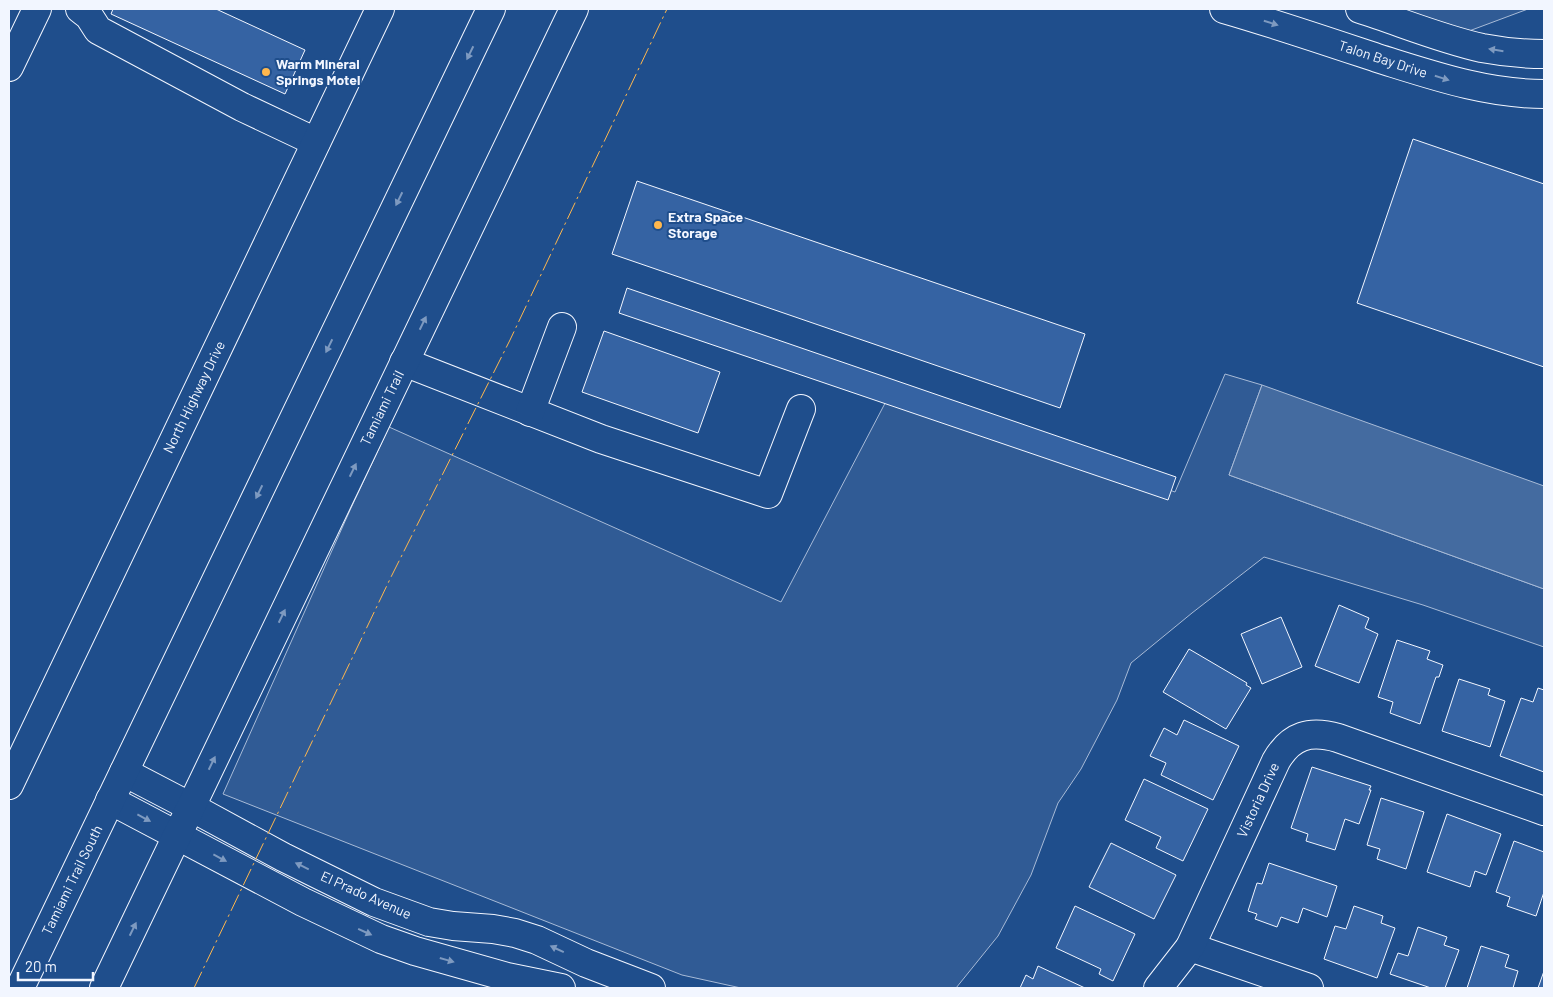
<svg xmlns="http://www.w3.org/2000/svg" width="1553" height="997" viewBox="0 0 1553 997" font-family="Barlow,sans-serif">
  <rect width="100%" height="100%" fill="#1f4e8c"/>
  <!-- built -->
  <g fill="#305b95" stroke="#a8bbd7">
    <path d="M1401,9H1528L1469,31Z"/>
    <path d="M1225,374L1262,385L1229,475L1544,589V647L1423,605L1264,557L1192,613L1131,663L1117,700L1081,769L1058,803L1031,875L998,936L956,988H741L682,975L223,794L351,508L389,427L781,602L893,388L1175,492Z"/>
  </g>
  <!-- water -->
  <path fill="#446ba0" stroke="#a8bbd7" d="M1262,385L1544,486V589L1229,475Z"/>
  <!-- building -->
  <g fill="#3563a3" stroke="#f2f6ff">
    <path d="M113,9H216L305,50L285,94L111,14Z"/>
    <path d="M1413,139L1544,184V367L1357,303Z"/>
    <path d="M637,181L1085,334L1060,408L612,254Z"/>
    <path d="M627,288L1176,477L1168,500L619,313Z"/>
    <path d="M604,331L720,372L698,433L582,392Z"/>
    <path d="M1339,605L1369,618L1365,628L1378,634L1359,683L1315,666Z"/>
    <path d="M1281,617L1302,667L1262,684L1241,634Z"/>
    <path d="M1397,640L1430,651L1427,659L1443,665L1439,677H1436L1420,724L1390,713L1393,702L1378,697Z"/>
    <path d="M1189,649L1247,683L1246,685L1251,688L1226,729L1163,692Z"/>
    <path d="M1459,679L1490,689L1488,695L1505,701L1490,747L1442,731Z"/>
    <path d="M1538,688L1544,690V772L1500,756L1521,698L1533,702Z"/>
    <path d="M1184,720L1239,746L1213,800L1161,775L1166,763L1150,756L1164,728L1177,735Z"/>
    <path d="M1312,767L1371,786L1369,790H1371L1359,824L1345,819L1335,850L1306,841L1308,834L1291,828Z"/>
    <path d="M1144,779L1208,809L1183,861L1156,848L1161,837L1125,820Z"/>
    <path d="M1381,798L1424,812L1406,869L1377,859L1380,849L1367,845Z"/>
    <path d="M1447,814L1501,834L1486,875L1475,871L1470,887L1427,872Z"/>
    <path d="M1514,841L1544,852V892L1536,916L1507,906L1510,897L1496,892Z"/>
    <path d="M1111,843L1176,875L1154,919L1089,887Z"/>
    <path d="M1269,863L1337,886L1327,917L1303,908L1298,923L1281,917L1277,927L1255,919L1257,914L1248,911L1257,883L1262,884Z"/>
    <path d="M1075,906L1135,934L1113,981L1099,974L1101,969L1056,948Z"/>
    <path d="M1354,906L1383,916L1381,923L1395,928L1377,978L1324,959L1335,926L1346,929Z"/>
    <path d="M1418,927L1447,937L1444,945L1459,950L1445,988H1431L1390,974L1398,953L1408,956Z"/>
    <path d="M1481,946L1509,955L1505,967L1518,971L1513,988H1467Z"/>
    <path d="M1038,966L1085,988H1020L1026,975L1033,979Z"/>
    <path d="M1544,971V988H1538Z"/>
  </g>
  <g fill="none" stroke-linecap="round" stroke-linejoin="round">
    <!-- minor casing -->
    <g stroke="#f2f6ff" stroke-width="30">
      <g id="minor">
        <path d="M80,9L89,16L98,30L242,107L316,142"/>
        <path d="M1224,9C1276,24 1326,41 1377,58C1432,75 1486,94 1544,94"/>
        <path d="M1360,9C1401,22 1441,39 1482,48C1503,52 1523,54 1544,54"/>
        <path d="M9,67L37,9"/>
        <path d="M404,362L601,439L768,494L801,409"/>
        <path d="M530,412L562,327"/>
        <path d="M124,772L191,807L283,857L374,902L429,922L453,926L493,929L515,933L537,940L586,963L651,988"/>
        <path d="M9,785L380,9"/>
        <path d="M110,800L303,902L381,939L415,951L507,977L561,988"/>
        <path d="M1190,947L1309,988"/>
        <path d="M1158,988L1190,947L1276,761C1291,735 1310,730 1338,738L1544,811"/>
      </g>
    </g>
    <!-- major casing -->
    <g stroke="#f2f6ff" stroke-width="30">
      <g id="major">
        <path d="M20,988L491,9"/>
        <path d="M104,988L574,9"/>
      </g>
    </g>
    <!-- minor -->
    <use href="#minor" stroke="#1f4e8c" stroke-width="28"/>
    <!-- major -->
    <use href="#major" stroke="#1f4e8c" stroke-width="28"/>
    <!-- power -->
    <path stroke="#ffb74d" stroke-width="1" stroke-dasharray="18 4 2.5 4" stroke-linecap="butt" d="M194,988L391,577L510,340L667,9"/>
  </g>
  <!-- one-way arrows -->
  <defs><path id="oneway-solid" d="M-6-.8H1V-3.2L6.5 0L1 3.2V.8H-6Z" transform="scale(1.25)"/></defs>
  <g fill="#7e9ac0">
    <use href="#oneway-solid" transform="translate(1271 23) rotate(17)"/>
    <use href="#oneway-solid" transform="translate(1496 50) rotate(-171)"/>
    <use href="#oneway-solid" transform="translate(470 53) rotate(116)"/>
    <use href="#oneway-solid" transform="translate(1442 78) rotate(17)"/>
    <use href="#oneway-solid" transform="translate(399 199) rotate(116)"/>
    <use href="#oneway-solid" transform="translate(423 323) rotate(-64)"/>
    <use href="#oneway-solid" transform="translate(329 346) rotate(116)"/>
    <use href="#oneway-solid" transform="translate(353 470) rotate(-64)"/>
    <use href="#oneway-solid" transform="translate(259 492) rotate(116)"/>
    <use href="#oneway-solid" transform="translate(282 616) rotate(-64)"/>
    <use href="#oneway-solid" transform="translate(212 763) rotate(-64)"/>
    <use href="#oneway-solid" transform="translate(144 818) rotate(28)"/>
    <use href="#oneway-solid" transform="translate(220 858) rotate(28)"/>
    <use href="#oneway-solid" transform="translate(302 866) rotate(-154)"/>
    <use href="#oneway-solid" transform="translate(133 929) rotate(-64)"/>
    <use href="#oneway-solid" transform="translate(365 932) rotate(24)"/>
    <use href="#oneway-solid" transform="translate(557 949) rotate(-155)"/>
    <use href="#oneway-solid" transform="translate(447 960) rotate(16)"/>
  </g>
  <!-- markers -->
  <g fill="#ffb74d" stroke="#1f4e8c" stroke-width="2">
    <circle cx="266" cy="72" r="5"/>
    <circle cx="658" cy="225" r="5"/>
  </g>
  <g text-anchor="middle" stroke-width="4" stroke-linejoin="round" paint-order="stroke">
    <!-- street labels -->
    <g font-size="14" fill="#f2f6ff" stroke="#1f4e8c">
      <text transform="translate(1383 59) rotate(18)" y="5">Talon Bay Drive</text>
      <text transform="translate(194 397) rotate(-64)" y="5">North Highway Drive</text>
      <text transform="translate(382 408) rotate(-64)" y="5">Tamiami Trail</text>
      <text transform="translate(1258 800) rotate(-65)" y="5">Vistoria Drive</text>
      <text transform="translate(72 880) rotate(-64)" y="5">Tamiami Trail South</text>
      <text transform="translate(366 895) rotate(24)" y="5">El Prado Avenue</text>
    </g>
    <!-- poi labels -->
    <g font-size="14" font-weight="bold" fill="#f2f6ff" stroke="#1f4e8c" text-anchor="start">
      <text x="276" y="69">Warm Mineral<tspan x="276" dy="16">Springs Motel</tspan></text>
      <text x="668" y="222">Extra Space<tspan x="668" dy="16">Storage</tspan></text>
    </g>
  </g>
  <!-- border -->
  <rect width="1553" height="997" fill="none" stroke="#f2f6ff" stroke-width="20"/>
  <!-- scale -->
  <path d="M18 972v8h75v-8" fill="none" stroke="#f2f6ff" stroke-width="2.5"/>
  <text x="25" y="972" font-size="15" fill="#f2f6ff" stroke="#1f4e8c" stroke-width="4" paint-order="stroke">20 m</text>
</svg>
